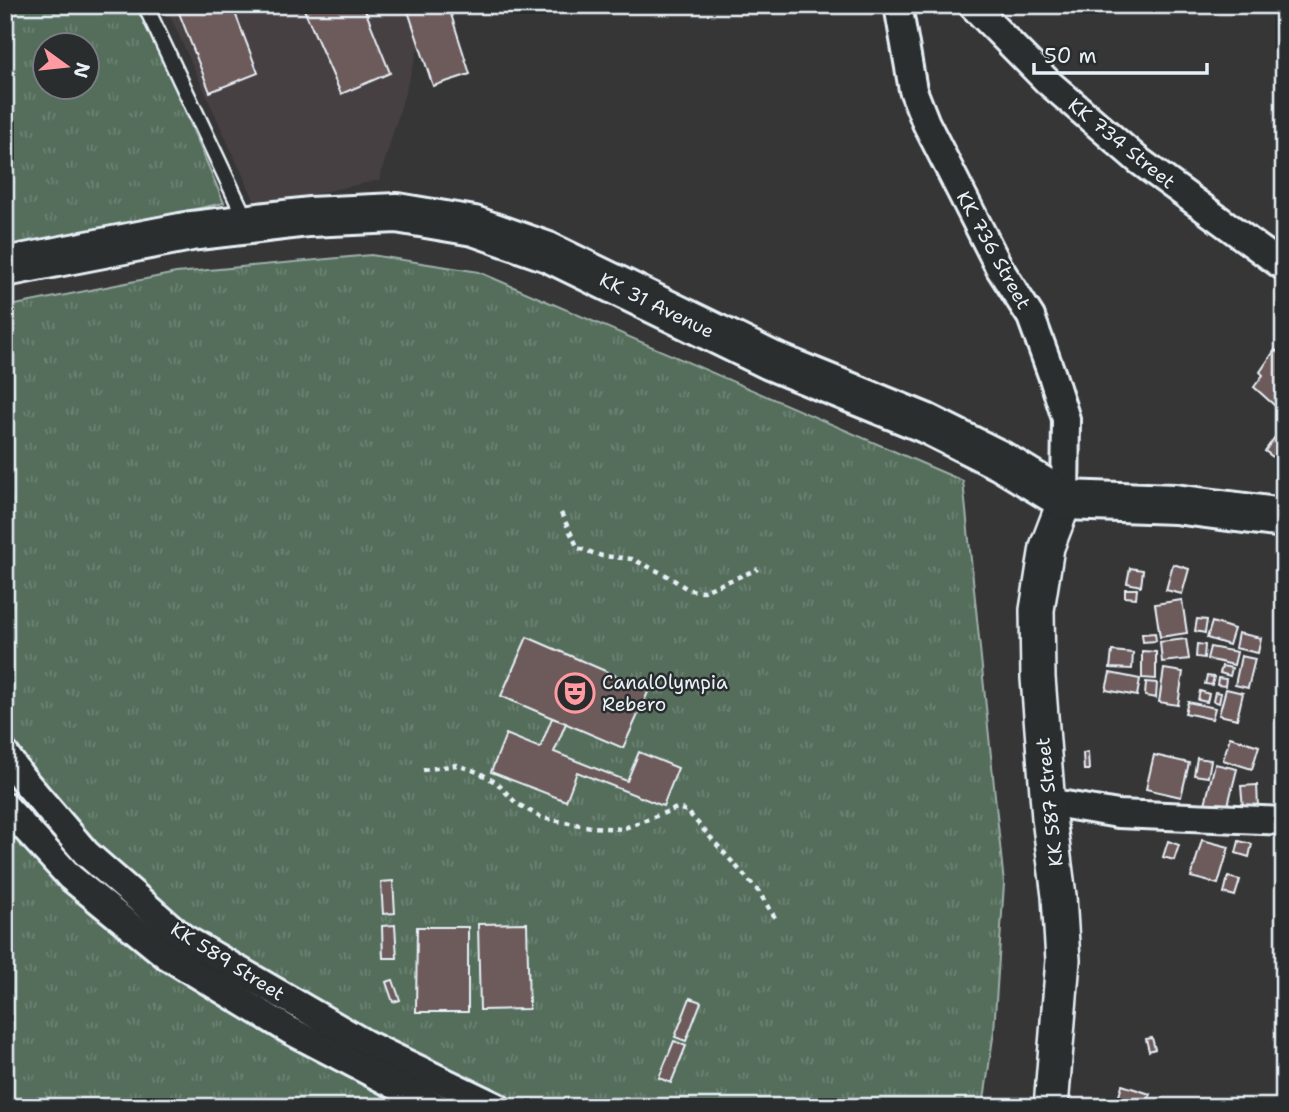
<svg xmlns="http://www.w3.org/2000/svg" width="1289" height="1112" viewBox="0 0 1289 1112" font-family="'Shantell Sans',sans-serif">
  <defs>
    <pattern id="park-tufts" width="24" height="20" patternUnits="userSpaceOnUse" patternTransform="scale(1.75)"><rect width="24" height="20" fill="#556e5c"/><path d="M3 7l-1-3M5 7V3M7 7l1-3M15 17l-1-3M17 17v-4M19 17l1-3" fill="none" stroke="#6d8374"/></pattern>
  </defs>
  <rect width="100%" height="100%" fill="#373637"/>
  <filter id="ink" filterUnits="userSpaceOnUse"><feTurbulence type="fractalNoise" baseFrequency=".0143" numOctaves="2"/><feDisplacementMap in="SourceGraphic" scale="14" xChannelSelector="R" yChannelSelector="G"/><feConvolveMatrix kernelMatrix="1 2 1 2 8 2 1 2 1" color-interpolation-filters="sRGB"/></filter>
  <g filter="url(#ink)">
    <!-- built -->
    <path fill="#474142" d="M165,5H431L379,180L257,206Z"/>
    <!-- park -->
    <g fill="url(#park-tufts)" stroke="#9eb0aa" stroke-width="2" fill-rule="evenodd">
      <path d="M5,5H140L224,203L5,248ZM46,46H88V88H46Z"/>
      <path d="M371,255L479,272L963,481L1004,884L994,1031L983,1107H5V307L176,273Z"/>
    </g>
    <!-- building -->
    <g fill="#6d5a5a" stroke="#e8f1f8" stroke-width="2">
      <path d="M176,5H232L258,73L210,92Z"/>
      <path d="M302,5H363L390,73L341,94Z"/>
      <path d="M406,5H448L470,74L433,86Z"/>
      <path d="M1275,350L1281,354L1284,351V414L1254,387L1263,375L1260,372Z"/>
      <path d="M1280,430L1284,433V457L1281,455L1277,460L1265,451Z"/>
      <path d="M5,551L10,571L5,572Z"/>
      <path d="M1173,564L1189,569L1182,594L1166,590Z"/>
      <path d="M1130,568L1143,570L1141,586L1127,583Z"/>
      <path d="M1125,589H1137L1136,598L1125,597Z"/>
      <path d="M1182,600L1187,633L1160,637L1155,604Z"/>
      <path d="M1197,619L1207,620L1205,633L1195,631Z"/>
      <path d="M1212,622L1234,629L1229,645L1207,638Z"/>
      <path d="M1155,633L1156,641L1143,642L1142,634Z"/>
      <path d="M1238,633L1261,638L1258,653L1235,648Z"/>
      <path d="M527,637L649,690L623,748L501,696Z"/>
      <path d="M1186,639L1189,659L1162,662L1160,642Z"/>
      <path d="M1197,644L1205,645L1204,658L1196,657Z"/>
      <path d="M1210,647L1237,652L1234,665L1207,659Z"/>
      <path d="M1112,651L1133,653L1132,669L1110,668Z"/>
      <path d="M1142,651L1156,652V679L1142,678Z"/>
      <path d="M1241,656L1255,659L1248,688L1235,685Z"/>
      <path d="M1222,666L1232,668L1230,676L1220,673Z"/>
      <path d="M1164,669L1183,672L1178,705L1159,702Z"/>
      <path d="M1110,673L1140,679L1137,696L1106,690Z"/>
      <path d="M1207,676L1214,677L1212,685L1205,684Z"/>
      <path d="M1218,678L1226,679L1225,686L1217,685Z"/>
      <path d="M1146,682L1157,683L1156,698L1145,696Z"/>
      <path d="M1226,689L1243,693L1237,719L1219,715Z"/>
      <path d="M1200,691L1209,694L1207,702L1198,700Z"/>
      <path d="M1215,692L1221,693L1219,703L1213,701Z"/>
      <path d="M1188,702L1215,708L1212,719L1185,713Z"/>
      <path d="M552,718L566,723L554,752L627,781L639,752L678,768L663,806L577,772L566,801L491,772L506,734L540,748Z"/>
      <path d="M1230,737L1259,746L1252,769L1223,760Z"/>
      <path d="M1088,752L1089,770H1084L1083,753Z"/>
      <path d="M1154,755L1189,763L1181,797L1146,789Z"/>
      <path d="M1197,758L1211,760L1208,777L1194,775Z"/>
      <path d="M1215,764L1237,769L1227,809L1205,804Z"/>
      <path d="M1278,776L1284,778V788L1275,785Z"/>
      <path d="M1257,785L1258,807L1243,808L1241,786Z"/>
      <path d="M1202,840L1229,847L1218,884L1191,877Z"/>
      <path d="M1168,841L1179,845L1174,860L1163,857Z"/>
      <path d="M1239,841L1252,844L1249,857L1236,853Z"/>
      <path d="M1228,877L1240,880L1235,896L1224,893Z"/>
      <path d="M393,881L395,913L383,914L381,882Z"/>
      <path d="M527,923L529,1009L480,1010L478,924Z"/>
      <path d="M395,925L397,958H383L382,926Z"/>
      <path d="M417,927H468V1012H416Z"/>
      <path d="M393,980L400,1000L393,1002L386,982Z"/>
      <path d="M690,998L701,1002L686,1041L675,1037Z"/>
      <path d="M1152,1038L1155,1049L1149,1051L1146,1039Z"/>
      <path d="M674,1041L686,1046L671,1083L659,1078Z"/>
      <path d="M1122,1085L1150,1094L1146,1107H1116Z"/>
    </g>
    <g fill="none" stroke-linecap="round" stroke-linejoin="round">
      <!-- service casing -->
      <g stroke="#e8f1f8" stroke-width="19">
        <path id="service" d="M145,5L247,222"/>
      </g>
      <!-- minor casing -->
      <g stroke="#e8f1f8" stroke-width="32">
        <g id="minor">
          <path d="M898,5L913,90L926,123L1000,269L1031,317L1052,375L1066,419L1065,500"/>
          <path d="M972,5L1048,82L1138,160L1284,267"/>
          <path d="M5,754L22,778L86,853L182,937L366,1044L497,1107"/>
          <path d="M1048,802L1118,814L1284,821"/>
          <path d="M5,806L70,877L167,956L289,1030L437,1107"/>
        </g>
      </g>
      <!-- tertiary casing -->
      <g stroke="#e8f1f8" stroke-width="38">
        <path id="tertiary" d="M1051,1107L1063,960L1059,896L1049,818L1038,678L1037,610L1047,547L1065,500"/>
      </g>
      <!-- secondary casing -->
      <g stroke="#e8f1f8" stroke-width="44">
        <path id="secondary" d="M5,267L191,231L309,217L397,213L474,226L548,252L770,360L925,423L1001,461L1065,500L1175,504L1284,518"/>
      </g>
      <!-- path -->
      <g stroke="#e8f1f8" stroke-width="4.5" stroke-dasharray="5 5" stroke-linecap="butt">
        <path d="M561,513L578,548L602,556L632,559L666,575L689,590L704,591L758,569"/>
        <path d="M423,770L457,765L478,772L497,783L516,803L542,818L591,827L622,829L677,808L687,811L759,892L777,921"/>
      </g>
      <!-- service -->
      <use href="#service" stroke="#2a2d2e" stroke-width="14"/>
      <!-- minor -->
      <use href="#minor" stroke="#2a2d2e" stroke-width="26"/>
      <!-- tertiary -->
      <use href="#tertiary" stroke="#2a2d2e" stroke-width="33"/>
      <!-- secondary -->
      <use href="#secondary" stroke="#2a2d2e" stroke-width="38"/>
    </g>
  </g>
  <!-- icons -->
  <defs>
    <g id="theatre-ring" transform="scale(2.0125)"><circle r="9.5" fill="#2a2d2e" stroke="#ff9aa2" stroke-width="1.5"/><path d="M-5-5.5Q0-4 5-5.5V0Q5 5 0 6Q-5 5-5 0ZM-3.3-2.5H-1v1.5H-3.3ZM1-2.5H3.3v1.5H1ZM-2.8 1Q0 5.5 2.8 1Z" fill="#ff9aa2"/></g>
  </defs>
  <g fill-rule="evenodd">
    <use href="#theatre-ring" x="575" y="693"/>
  </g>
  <g text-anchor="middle" stroke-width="5" stroke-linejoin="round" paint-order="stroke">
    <!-- street labels -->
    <g font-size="19" fill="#e8f1f8" stroke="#2a2d2e">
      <text transform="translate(1122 143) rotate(39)" y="7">KK 734 Street</text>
      <text transform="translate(994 250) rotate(61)" y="7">KK 736 Street</text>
      <text transform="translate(657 305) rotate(26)" y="7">KK 31 Avenue</text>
      <text transform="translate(1049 802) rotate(-96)" y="7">KK 587 Street</text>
      <text transform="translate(228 961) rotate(32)" y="7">KK 589 Street</text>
    </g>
    <!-- poi labels -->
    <g font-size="19" fill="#e8f1f8" stroke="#2a2d2e" text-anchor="start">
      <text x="602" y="689">CanalOlympia<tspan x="602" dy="22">Rebero</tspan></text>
    </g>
  </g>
  <!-- margin -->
  <rect width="1289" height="1112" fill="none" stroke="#2a2d2e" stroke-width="28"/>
  <rect x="14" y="14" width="1261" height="1084" fill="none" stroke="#e8f1f8" stroke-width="2.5" filter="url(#ink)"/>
  <!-- north arrow -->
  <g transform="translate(66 66) rotate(105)"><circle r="33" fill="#2a2d2e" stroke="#767b7f" stroke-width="2"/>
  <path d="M0-5L12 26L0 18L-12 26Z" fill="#ff9aa2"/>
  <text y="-10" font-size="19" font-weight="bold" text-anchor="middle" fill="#e8f1f8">N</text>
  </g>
  <!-- scale -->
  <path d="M1034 63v10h173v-10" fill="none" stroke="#e8f1f8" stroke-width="3.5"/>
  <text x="1044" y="63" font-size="21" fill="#e8f1f8" stroke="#2a2d2e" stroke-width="5" paint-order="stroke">50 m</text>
</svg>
